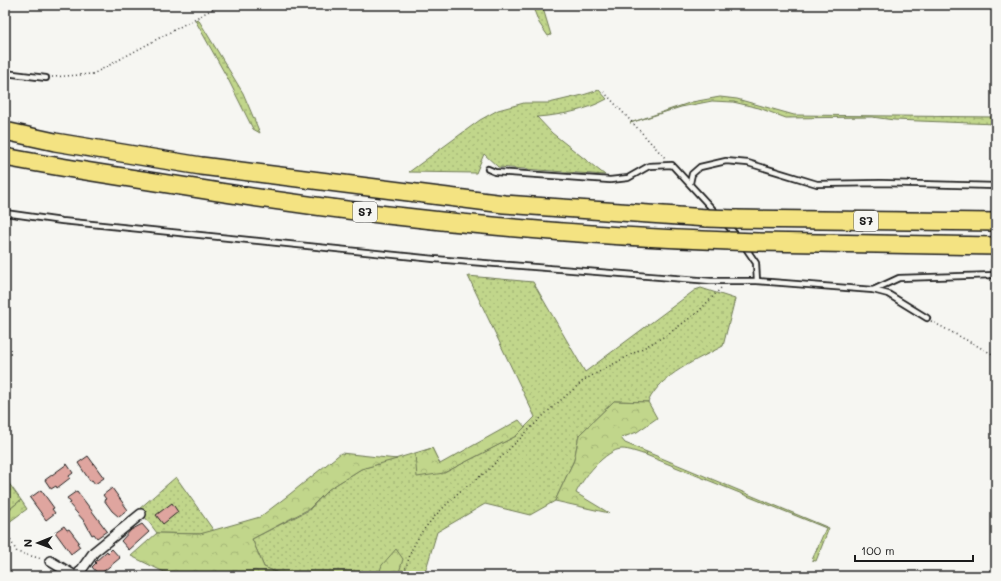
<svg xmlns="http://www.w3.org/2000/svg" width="1001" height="581" viewBox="0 0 1001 581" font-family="Mali,sans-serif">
  <defs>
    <pattern id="grass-dots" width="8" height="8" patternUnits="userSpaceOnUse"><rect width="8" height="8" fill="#c1d68b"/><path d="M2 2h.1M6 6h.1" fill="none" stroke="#a5b777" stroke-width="1.8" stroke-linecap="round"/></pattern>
    <pattern id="forest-crowns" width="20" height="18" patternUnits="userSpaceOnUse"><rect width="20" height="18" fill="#c1d68b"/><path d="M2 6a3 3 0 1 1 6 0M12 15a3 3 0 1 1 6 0" fill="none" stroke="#a5b777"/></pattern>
  </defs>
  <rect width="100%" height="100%" fill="#f6f6f2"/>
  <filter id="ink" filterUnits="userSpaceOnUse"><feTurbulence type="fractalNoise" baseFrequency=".025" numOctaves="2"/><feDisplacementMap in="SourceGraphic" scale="8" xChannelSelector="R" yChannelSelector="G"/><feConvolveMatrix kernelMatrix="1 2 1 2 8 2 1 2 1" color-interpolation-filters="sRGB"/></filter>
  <g filter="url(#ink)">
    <!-- grass -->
    <g fill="url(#grass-dots)" stroke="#6e7954">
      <path d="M532,5H542L551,35L548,36L539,23Z"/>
      <path d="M198,19L243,93L260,133L253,129L229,81L195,20Z"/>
      <path d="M599,90L607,99C585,111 561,115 537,117L552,133L605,175L498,167L484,154L476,173L409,172L480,120L498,110L524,103H549L583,95Z"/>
      <path d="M720,97L737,99L794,115L996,117V124L894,120L872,117L786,118L759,108L733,102L712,101L681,107L630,123L692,102Z"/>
      <path d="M468,276L533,282L585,372L695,290L701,288L735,299L723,346C697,360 661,374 648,402L614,401L579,435L574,460L555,501L530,515L485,504L437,532L424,576H285L264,567L252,539L309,510L329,489L361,469L432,448L444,473L516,436L535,417Z"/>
      <path d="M647,452L829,528L816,561L812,560L826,528L646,455Z"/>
      <path d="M176,477L214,531L200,534L157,533L139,509Z"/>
      <path d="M5,478L21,500L5,513Z"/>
    </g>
    <!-- forest -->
    <g fill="url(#forest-crowns)" stroke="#6e7954">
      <path d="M614,401L648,402L657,418L637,432L621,438L625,443L647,452L646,455C639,453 629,449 622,449C606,449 582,479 576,493L609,513L555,501L574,460L579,435Z"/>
      <path d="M519,420L525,427L516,436L444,473L417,477L415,454L432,448L440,464Z"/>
      <path d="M341,453L397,459L361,469L329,489L309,509L252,539L264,567L285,576H178L162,571L131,556L157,533L200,534L260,517L290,494Z"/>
      <path d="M21,500L27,509L5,525V513Z"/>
      <path d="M396,549L403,559L398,576H378L382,565Z"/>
    </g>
    <!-- building -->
    <g fill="#dfa59f" stroke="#1c1c1c">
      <path d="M88,456L104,478L95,484L92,480L90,481L78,463Z"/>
      <path d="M67,464L73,473L69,476L70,478L57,488L56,486L51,489L45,480Z"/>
      <path d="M112,488L128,510L119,517L112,511L104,500L106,499L103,495Z"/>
      <path d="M41,490L54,508L52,509L55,513L46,520L30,498Z"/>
      <path d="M77,491L107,531L97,538L94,534L92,535L85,522L69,504L71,503L67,498Z"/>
      <path d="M172,503L178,512L163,524L156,515Z"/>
      <path d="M142,524L149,532L129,550L121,541L131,530Z"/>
      <path d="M64,526L67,530L69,529L79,542L77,543L80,547L71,554L55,532Z"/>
      <path d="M112,549L120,558L99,575L92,567L96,563L95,562L107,551L108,553Z"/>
    </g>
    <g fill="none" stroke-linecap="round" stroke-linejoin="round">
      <!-- lane casing -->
      <g stroke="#1c1c1c" stroke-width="8">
        <g id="lane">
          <path d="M5,73L46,78"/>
          <path d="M488,169L495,172L610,180L628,178L649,166L672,165L717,214"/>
          <path d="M690,183L692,174L700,167L726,161L748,163L817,184L880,183L996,186"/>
          <path d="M5,213L62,221L434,259L711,281H757L873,290L899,278L996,275"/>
          <path d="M726,224L737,236"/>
          <path d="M745,247L756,263L757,281"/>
          <path d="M873,290L888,294L927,318"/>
        </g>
      </g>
      <!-- street casing -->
      <g stroke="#1c1c1c" stroke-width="12">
        <g id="street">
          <path d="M50,561L75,576"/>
          <path d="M77,576L94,552L141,514"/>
        </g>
      </g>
      <!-- highway casing -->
      <g stroke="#1c1c1c" stroke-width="20">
        <g id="highway">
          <path d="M5,131L55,142L201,166L504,204L707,218"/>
          <path d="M5,157C61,168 118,176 175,185C358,215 543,235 729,241"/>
          <path d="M736,219L996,222"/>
          <path d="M758,242L996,246"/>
        </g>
      </g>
      <!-- path -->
      <g stroke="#1c1c1c" stroke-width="1.5" stroke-dasharray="1 3" stroke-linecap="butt">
        <path d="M52,77L93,74L220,5"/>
        <path d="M604,92L666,159"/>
        <path d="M931,321L996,356"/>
        <path d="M5,536H8L17,552L42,559"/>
        <path d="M403,576L412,549L421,533L434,517L459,492L486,472L546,413L584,380L667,335L698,312L722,287"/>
        <path d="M990,576L996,567"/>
      </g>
      <!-- lane -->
      <use href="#lane" stroke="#f6f6f2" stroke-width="4.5"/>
      <!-- street -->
      <use href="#street" stroke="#f6f6f2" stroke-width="9"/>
      <!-- highway -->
      <use href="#highway" stroke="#f4e382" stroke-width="17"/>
      <!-- highway-bridge casing -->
      <g stroke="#1c1c1c" stroke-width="20" stroke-linecap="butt">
        <g id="highway-bridge">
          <path d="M707,218L736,219"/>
          <path d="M729,241L758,242"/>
        </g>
      </g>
      <!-- highway-bridge -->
      <use href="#highway-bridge" stroke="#f4e382" stroke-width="17"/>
    </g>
  </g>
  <g text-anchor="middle" stroke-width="3.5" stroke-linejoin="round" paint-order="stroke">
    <!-- shield labels -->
    <g fill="#f6f6f2" stroke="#5d5d5c" stroke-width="1">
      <rect x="353" y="202" width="24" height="20" rx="3"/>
      <rect x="854" y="211" width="24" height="20" rx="3"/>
    </g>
    <g font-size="12" font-weight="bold" fill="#1c1c1c">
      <text x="365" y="216">S7</text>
      <text x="866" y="225">S7</text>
    </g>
  </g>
  <!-- margin -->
  <rect width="1001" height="581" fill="none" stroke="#f6f6f2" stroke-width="20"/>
  <rect x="10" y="10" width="981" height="561" fill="none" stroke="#1c1c1c" stroke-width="1.5" filter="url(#ink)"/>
  <!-- north arrow -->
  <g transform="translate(38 543) rotate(269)" stroke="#f6f6f2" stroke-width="3" paint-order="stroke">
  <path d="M0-3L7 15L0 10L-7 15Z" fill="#1c1c1c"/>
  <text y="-6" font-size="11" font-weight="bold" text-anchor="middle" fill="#1c1c1c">N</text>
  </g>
  <!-- scale -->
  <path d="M855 555v6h118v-6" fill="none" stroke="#1c1c1c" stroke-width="2"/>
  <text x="861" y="555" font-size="12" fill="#1c1c1c" stroke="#f6f6f2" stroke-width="3" paint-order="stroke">100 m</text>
</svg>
